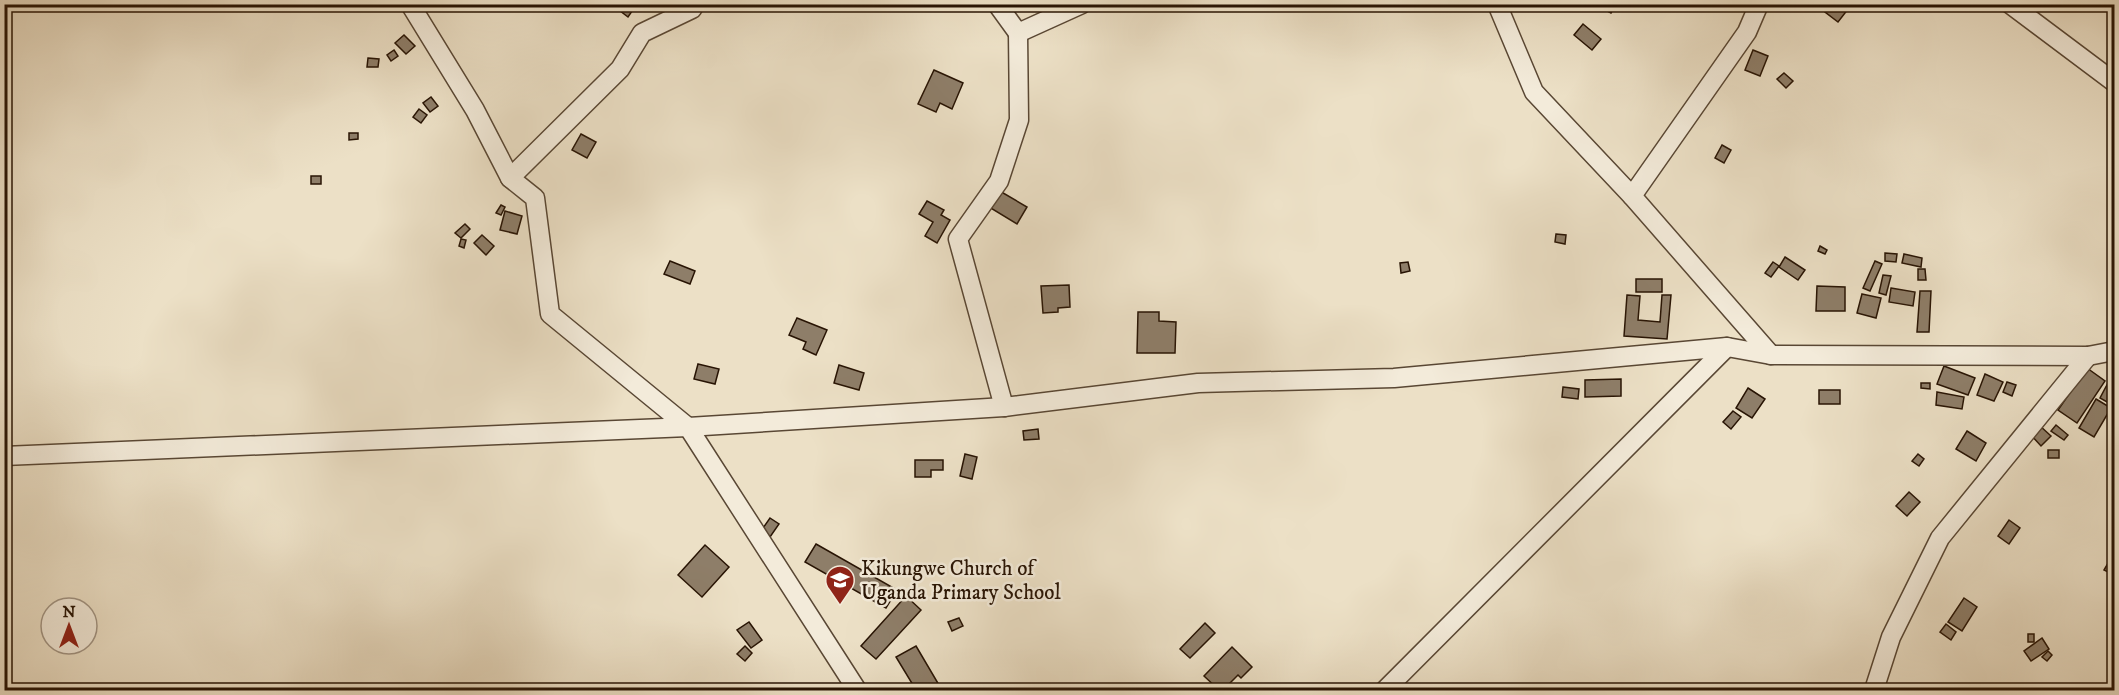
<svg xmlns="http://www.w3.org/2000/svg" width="2119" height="695" viewBox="0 0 2119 695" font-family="'IM FELL DW Pica',serif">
  <rect width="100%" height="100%" fill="#ece0c6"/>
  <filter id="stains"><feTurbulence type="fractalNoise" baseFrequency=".00333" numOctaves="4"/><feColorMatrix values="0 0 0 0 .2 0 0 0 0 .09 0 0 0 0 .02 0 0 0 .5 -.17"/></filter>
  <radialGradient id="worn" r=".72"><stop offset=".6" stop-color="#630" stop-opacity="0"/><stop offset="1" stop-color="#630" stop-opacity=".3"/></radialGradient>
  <!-- building -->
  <g fill="#8e7e69" stroke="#281404" stroke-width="1.5">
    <path d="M623,4H637L628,17L619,10Z"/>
    <path d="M1594,4H1616L1611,13Z"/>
    <path d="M1831,4H1852L1838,22L1825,12Z"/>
    <path d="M1583,24L1601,39L1592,50L1574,35Z"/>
    <path d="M404,35L415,46L406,54L395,43Z"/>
    <path d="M394,50L398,56L391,61L387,55Z"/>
    <path d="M1753,50L1768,56L1760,76L1745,70Z"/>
    <path d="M368,58L379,59L378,67H367Z"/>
    <path d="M934,70L963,83L952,109L940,103L936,112L918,104Z"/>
    <path d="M1784,73L1793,81L1786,88L1777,79Z"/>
    <path d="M431,97L438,106L430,112L423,103Z"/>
    <path d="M419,109L427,115L421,123L413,117Z"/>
    <path d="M349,133H358V139L349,140Z"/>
    <path d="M581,134L596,142L587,158L572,150Z"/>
    <path d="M1722,145L1731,150L1724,163L1715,158Z"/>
    <rect x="311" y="176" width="10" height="8"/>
    <path d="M998,190L1027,207L1017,224L989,207Z"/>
    <path d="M927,201L944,210L941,215L950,220L937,243L925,236L933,222L919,214Z"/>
    <path d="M501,205L505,207L501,215L496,213Z"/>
    <path d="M505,211L522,216L517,234L500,230Z"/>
    <path d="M465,224L470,229L461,238L455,233Z"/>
    <path d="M1556,234L1566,235L1565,244L1555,242Z"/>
    <path d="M482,235L494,246L486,255L474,243Z"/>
    <path d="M461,239L466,240L464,248L459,246Z"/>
    <path d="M1820,246L1827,250L1825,254L1818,251Z"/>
    <path d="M1885,253L1897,254L1896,262L1885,261Z"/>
    <path d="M1904,254L1922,258L1921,267L1902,263Z"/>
    <path d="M1785,257L1805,270L1798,280L1779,267Z"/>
    <path d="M670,261L695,271L690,284L664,274Z"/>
    <path d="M1875,261L1882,264L1870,291L1863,288Z"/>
    <path d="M1408,262L1410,271L1401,273L1400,263Z"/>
    <path d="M1773,262L1779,266L1771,277L1765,273Z"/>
    <path d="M1918,269H1925L1926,280H1918Z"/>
    <path d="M1883,275L1891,276L1886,295L1879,293Z"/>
    <rect x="1636" y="279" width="26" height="13"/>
    <path d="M1069,285L1070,307L1058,308V312L1043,313L1041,286Z"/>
    <path d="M1817,286L1845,287V311H1816Z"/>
    <path d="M1891,288L1915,292L1913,306L1889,302Z"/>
    <path d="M1920,291H1931L1929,332H1917Z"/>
    <path d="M1862,294L1881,298L1876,318L1857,313Z"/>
    <path d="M1627,295L1640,296L1638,320L1660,322L1662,295H1671L1667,339L1624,336Z"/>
    <path d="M1138,312H1159V321L1176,322L1175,353H1137Z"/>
    <path d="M797,318L827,330L816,355L803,349L806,342L789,335Z"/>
    <path d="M698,364L719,369L715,384L694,379Z"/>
    <path d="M839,365L864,373L859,390L834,383Z"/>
    <path d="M1944,366L1975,378L1968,395L1937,384Z"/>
    <path d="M2087,368L2105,381L2077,423L2058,410Z"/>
    <path d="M1985,374L2003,382L1994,401L1977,395Z"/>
    <path d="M1621,379V396L1585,397V380Z"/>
    <path d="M2109,381L2114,384V406L2100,398Z"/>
    <path d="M2007,382L2016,385L2012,396L2003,392Z"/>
    <path d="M1921,383H1930V389L1921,388Z"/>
    <path d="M1563,387L1579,389L1578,399L1562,397Z"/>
    <path d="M1748,388L1765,399L1752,418L1736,408Z"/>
    <rect x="1819" y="390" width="21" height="14"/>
    <path d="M1937,392L1964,397L1962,409L1936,405Z"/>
    <path d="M2096,399L2111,408L2094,437L2079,428Z"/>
    <path d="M1733,411L1741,417L1731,429L1723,422Z"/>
    <path d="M2039,425L2051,436L2041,446L2030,434Z"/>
    <path d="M2056,425L2068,435L2064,440L2051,431Z"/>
    <path d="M1038,429L1039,439L1024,440L1023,431Z"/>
    <path d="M1967,431L1986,443L1976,461L1956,449Z"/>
    <path d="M2109,432H2114V439L2108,438Z"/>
    <rect x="2048" y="450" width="11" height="8"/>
    <path d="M965,454L977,457L972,479L960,476Z"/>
    <path d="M1918,454L1924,459L1919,466L1912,461Z"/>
    <path d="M915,460H943V470H931V477H915Z"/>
    <path d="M1909,492L1920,502L1907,516L1896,506Z"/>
    <path d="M770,518L779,524L770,537L761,531Z"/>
    <path d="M2009,520L2020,528L2009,544L1998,536Z"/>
    <path d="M816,544L897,590L886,608L805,562Z"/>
    <path d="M705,545L729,567L702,597L678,575Z"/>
    <path d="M2111,558L2114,560V575L2104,570Z"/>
    <path d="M906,596L921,610L876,659L861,646Z"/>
    <path d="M1964,598L1977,607L1962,631L1948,622Z"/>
    <path d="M959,618L963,626L952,631L948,622Z"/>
    <path d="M749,622L762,640L751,648L737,630Z"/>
    <path d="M1205,623L1215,633L1190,658L1180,649Z"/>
    <path d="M1946,624L1956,632L1951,640L1940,632Z"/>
    <rect x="2028" y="634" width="6" height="8"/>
    <path d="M2042,638L2049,649L2031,661L2024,651Z"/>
    <path d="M745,646L752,653L745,661L737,654Z"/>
    <path d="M916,646L939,685L930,690H916L896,657Z"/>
    <path d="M1232,647L1252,667L1241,678L1238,675L1223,690H1219L1204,676Z"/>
    <path d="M2048,651L2052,655L2047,661L2042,657Z"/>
  </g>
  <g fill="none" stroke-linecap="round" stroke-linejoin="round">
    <!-- street casing -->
    <g stroke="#594734" stroke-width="21">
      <g id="street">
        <path d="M410,4L475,110L510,178L535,198L550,314L688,427L857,690"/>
        <path d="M997,4L1018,33L1082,4"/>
        <path d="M1497,4L1534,92L1632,196"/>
        <path d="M1759,4L1747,32L1632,196L1771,355"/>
        <path d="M2010,4L2114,82"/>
        <path d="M510,178L620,69L642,33L692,9L695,4"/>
        <path d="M1004,407L958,239L999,181L1019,120L1018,33"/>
        <path d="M4,456L688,427L1004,407L1198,383L1394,378L1727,347L1771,355L2088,356L2114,351"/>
        <path d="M1385,690L1727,347"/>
        <path d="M1874,690L1891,637L1940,538L2088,356"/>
      </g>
    </g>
    <!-- street -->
    <use href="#street" stroke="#f3ebda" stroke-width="18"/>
  </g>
  <!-- icons -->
  <defs>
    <g id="school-pin" transform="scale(1.5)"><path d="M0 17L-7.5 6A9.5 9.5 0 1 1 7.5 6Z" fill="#8f2418" stroke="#f3ebda"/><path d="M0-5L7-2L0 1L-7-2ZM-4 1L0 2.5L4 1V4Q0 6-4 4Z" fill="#fff"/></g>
  </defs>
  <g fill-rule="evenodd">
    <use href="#school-pin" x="840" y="580"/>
  </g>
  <g text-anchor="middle" stroke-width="5" stroke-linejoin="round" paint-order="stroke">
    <!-- poi labels -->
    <g font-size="21" fill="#281404" stroke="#f3ebda" text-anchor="start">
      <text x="861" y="575">Kikungwe Church of<tspan x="861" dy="24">Uganda Primary School</tspan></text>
    </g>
  </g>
  <!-- margin -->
  <rect width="2119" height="695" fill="none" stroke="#ece0c6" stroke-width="24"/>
  <rect x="6" y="6" width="2107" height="683" fill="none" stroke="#281404" stroke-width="3"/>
  <rect x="12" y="12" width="2095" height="671" fill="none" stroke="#281404" stroke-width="1.5"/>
  <!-- north arrow -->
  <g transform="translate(69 626)"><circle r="28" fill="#f3ebda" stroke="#a29584" stroke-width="1.5"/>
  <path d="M0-4.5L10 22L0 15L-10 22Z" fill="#8f2418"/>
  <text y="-9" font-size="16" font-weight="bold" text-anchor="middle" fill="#281404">N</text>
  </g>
  <rect width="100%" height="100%" filter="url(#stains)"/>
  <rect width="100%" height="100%" fill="url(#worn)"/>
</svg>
